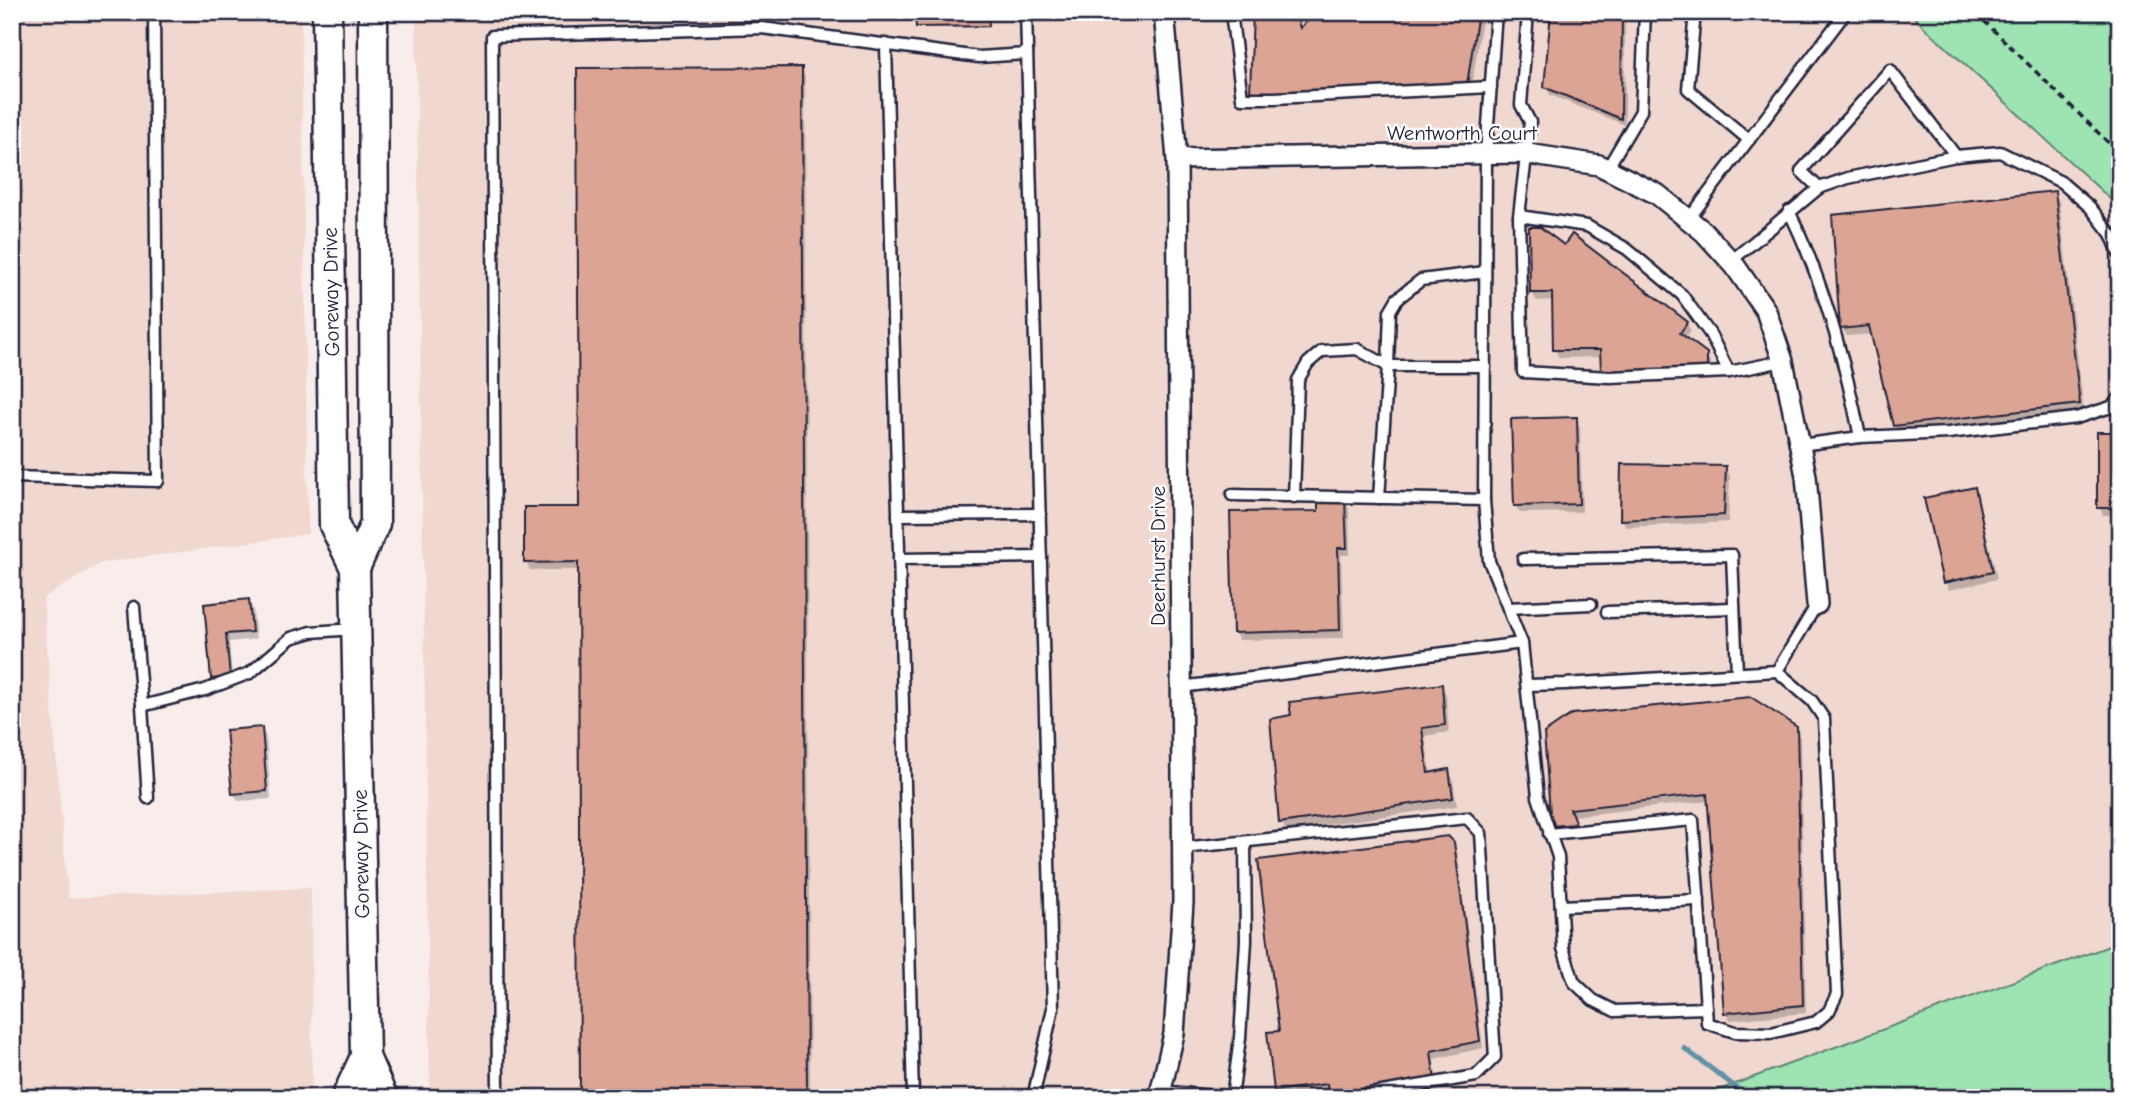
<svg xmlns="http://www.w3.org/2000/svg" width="2132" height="1110" viewBox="0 0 2132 1110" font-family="'Comic Neue',sans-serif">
  <rect width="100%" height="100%" fill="#f8edea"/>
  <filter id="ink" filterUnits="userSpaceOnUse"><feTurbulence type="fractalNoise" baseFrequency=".0143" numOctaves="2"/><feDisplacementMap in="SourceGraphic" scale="14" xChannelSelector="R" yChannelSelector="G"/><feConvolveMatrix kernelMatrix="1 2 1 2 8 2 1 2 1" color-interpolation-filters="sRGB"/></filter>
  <g filter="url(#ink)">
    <!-- built -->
    <g fill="#f0d7d0">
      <path d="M12,12H301L308,534L101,563L43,598L68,898L311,888L312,1098H12Z"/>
      <path d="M416,12H1908L2120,208V942L1697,1098H430Z"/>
    </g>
    <!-- green -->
    <g fill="#9de4b2" stroke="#608376" stroke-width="2">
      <path d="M1908,12H2120V208Z"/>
      <path d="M2120,942V1098H1697Z"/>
    </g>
    <!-- shadow -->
    <g fill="#0003">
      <path d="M917,12H988L989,28H918Z"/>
      <path d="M1295,12L1301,30L1318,12H1483L1471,92L1256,100L1252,92Z"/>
      <path d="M1552,12H1625V125L1550,95L1546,87Z"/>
      <path d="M801,69L805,77L810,1098H582L579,570H530L526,562L580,509Z"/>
      <path d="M2054,193L2059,201L2084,412L1899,434L1895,426L1873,334L1847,336L1842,328Z"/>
      <path d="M1564,247L1687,324L1691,331L1685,339L1706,355L1711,363V377L1607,379L1603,371L1602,357L1559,358L1555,350L1554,300L1537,301L1532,293Z"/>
      <path d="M1576,419L1580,427L1582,512L1520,513L1515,505Z"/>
      <path d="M2120,434V515H2103L2099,507Z"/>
      <path d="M1725,468L1730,476L1728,522L1626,527L1622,519Z"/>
      <path d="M1974,489L1978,497L1997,579L1949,590L1945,582Z"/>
      <path d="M1344,501L1349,509L1350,555H1341L1344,638L1239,640L1234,632L1320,512Z"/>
      <path d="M248,601L253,609L256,639L229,642L233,685L217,686L213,678L206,605Z"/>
      <path d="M1441,686L1446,694L1449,732L1425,736L1431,774L1449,771L1453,779L1457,806L1286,830L1281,822Z"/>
      <path d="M1795,728L1800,737L1806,1013L1730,1020L1726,1012L1709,801L1573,816L1579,832L1557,834L1553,826L1545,734Z"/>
      <path d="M261,729L266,737L271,799L238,801L233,793Z"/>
      <path d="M1452,843L1457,852L1483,1048L1434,1059L1438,1089L1374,1098H1332L1330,1092L1280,1098L1275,1090L1281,1032Z"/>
    </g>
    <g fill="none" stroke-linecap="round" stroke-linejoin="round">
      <!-- stream -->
      <path stroke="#6392a6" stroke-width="5" d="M1684,1048L1750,1098"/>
    </g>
    <!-- building -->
    <g fill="#dca494" stroke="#22223b" stroke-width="2">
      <path d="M915,12H988L989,26L916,27Z"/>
      <path d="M1253,12H1295L1300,28L1316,12H1478L1467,85L1250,93Z"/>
      <path d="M1551,12H1622L1621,119L1544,87Z"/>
      <path d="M802,67L807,1098H580L578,562L524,563V507H579L577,68Z"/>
      <path d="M2055,191L2080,404L1893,426L1869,326L1840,329L1832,215Z"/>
      <path d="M1529,227H1540L1564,245L1572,234L1688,322L1680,333L1707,353V370L1601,371L1600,350H1553L1552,293H1530Z"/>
      <path d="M1577,417L1579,504L1514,506L1511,419Z"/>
      <rect x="2097" y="432" width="23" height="76"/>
      <path d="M1621,464L1726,466L1724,515L1620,520Z"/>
      <path d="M1975,487L1993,572L1943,583L1924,498Z"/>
      <path d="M1318,500H1345L1347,548H1338L1340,630L1233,633L1230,512L1318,511Z"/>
      <path d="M249,599L252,632L226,634L230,677L211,679L204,604Z"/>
      <path d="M1442,684L1445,725L1422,728L1428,773L1449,769L1453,798L1279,823L1270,719L1291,715L1289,702Z"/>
      <path d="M1751,697L1797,727L1803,1005L1724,1013L1707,794L1570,809L1576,824L1551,826L1544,733L1572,714Z"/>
      <path d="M262,727L267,791L232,794L226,730Z"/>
      <path d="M1448,836L1454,842L1480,1041L1431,1051L1435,1082L1328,1096L1327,1084L1274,1091L1267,1032L1279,1031L1258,860Z"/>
    </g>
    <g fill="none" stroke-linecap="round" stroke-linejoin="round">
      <!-- lane casing -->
      <g stroke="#22223b" stroke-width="15">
        <g id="lane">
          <path d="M1026,12L1053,1008L1033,1098"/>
          <path d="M1231,12L1242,98H1275L1491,87"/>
          <path d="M1528,12L1521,105L1530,122L1519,216L1587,226L1627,249L1682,295L1710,334L1729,372L1783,361"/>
          <path d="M1695,12L1688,89L1749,140"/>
          <path d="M886,44L913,1098"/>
          <path d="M1607,169L1641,111L1645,12"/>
          <path d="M1819,188L1801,171L1890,70L1956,156"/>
          <path d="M1789,211C1823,280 1845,362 1860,437L1800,445"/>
          <path d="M1519,216L1523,372L1610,377L1729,372"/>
          <path d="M1688,220L1846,12"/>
          <path d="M1731,261L1819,188L1848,178L1956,156L2000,152L2061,182L2090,207L2111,234L2120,255"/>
          <path d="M1485,366H1388L1390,311L1397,299L1421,280L1485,272"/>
          <path d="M1860,437L1948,433L2076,418L2111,407L2120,398"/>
          <path d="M12,477L158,481L154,12"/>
          <path d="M1232,495L1484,500L1489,561L1522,643L1538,797L1558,857L1563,948L1574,982L1593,1000L1615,1011L1706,1008L1707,1023L1735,1032L1771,1033L1816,1022L1829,1011L1837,994L1824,719L1812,701L1777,671L1817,604"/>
          <path d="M1294,497L1298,380L1308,363L1322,351L1357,349L1388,366L1379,498"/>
          <path d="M1484,500L1486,154L1496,12"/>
          <path d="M898,515L1040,514"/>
          <path d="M899,559L1041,557"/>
          <path d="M1523,559L1732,555L1737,673"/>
          <path d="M134,607L142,706L205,690L250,673L291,638L311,632L355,629"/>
          <path d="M1508,608L1591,604"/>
          <path d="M1607,612L1734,608"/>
          <path d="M1527,685L1565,684L1777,671"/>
          <path d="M1181,687L1522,643"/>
          <path d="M142,706L148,798"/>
          <path d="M1549,834L1693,820L1706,1008"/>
          <path d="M1183,848L1467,818L1481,833L1495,1057L1476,1076L1347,1098"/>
          <path d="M1561,906L1699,900"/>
          <path d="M1161,1091L1232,1098"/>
          <path d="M498,1098L492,36L762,28L979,57L1027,54"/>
          <path d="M1235,1098H1232L1240,1038L1246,941L1245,843"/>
        </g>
      </g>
      <!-- street casing -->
      <g stroke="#22223b" stroke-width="24">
        <g id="street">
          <path d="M1177,159L1521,153L1599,165L1657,194L1704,232L1735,266L1766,311L1783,361L1806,476L1817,604"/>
          <path d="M1159,1098L1174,1034L1183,902L1177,159L1164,12"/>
        </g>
      </g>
      <!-- secondary casing -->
      <g stroke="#22223b" stroke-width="33">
        <g id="secondary">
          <path d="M327,12L334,525L355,568L365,1057L383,1098"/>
          <path d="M355,568L375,524L373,12"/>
          <path d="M346,1098L365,1057"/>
        </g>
      </g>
      <!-- path -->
      <path stroke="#22223b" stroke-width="3.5" stroke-dasharray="7 5" stroke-linecap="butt" d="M1975,12L2120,154"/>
      <!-- lane -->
      <use href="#lane" stroke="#fff" stroke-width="10"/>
      <!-- street -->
      <use href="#street" stroke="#fff" stroke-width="19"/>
      <!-- secondary -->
      <use href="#secondary" stroke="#fff" stroke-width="28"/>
    </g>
  </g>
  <g text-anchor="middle" stroke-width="5" stroke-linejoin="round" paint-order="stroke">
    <!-- street labels -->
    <g font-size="21" fill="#22223b" stroke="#fff">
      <text x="1462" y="140">Wentworth Court</text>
      <text transform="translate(331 292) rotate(-91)" y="7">Goreway Drive</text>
      <text transform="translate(1158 556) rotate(-90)" y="7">Deerhurst Drive</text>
      <text transform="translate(361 854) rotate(-91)" y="7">Goreway Drive</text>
    </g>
  </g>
  <!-- margin -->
  <rect width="2132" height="1110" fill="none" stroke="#fff" stroke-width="42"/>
  <rect x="21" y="21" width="2090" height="1068" fill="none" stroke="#22223b" stroke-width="2.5" filter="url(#ink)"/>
</svg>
